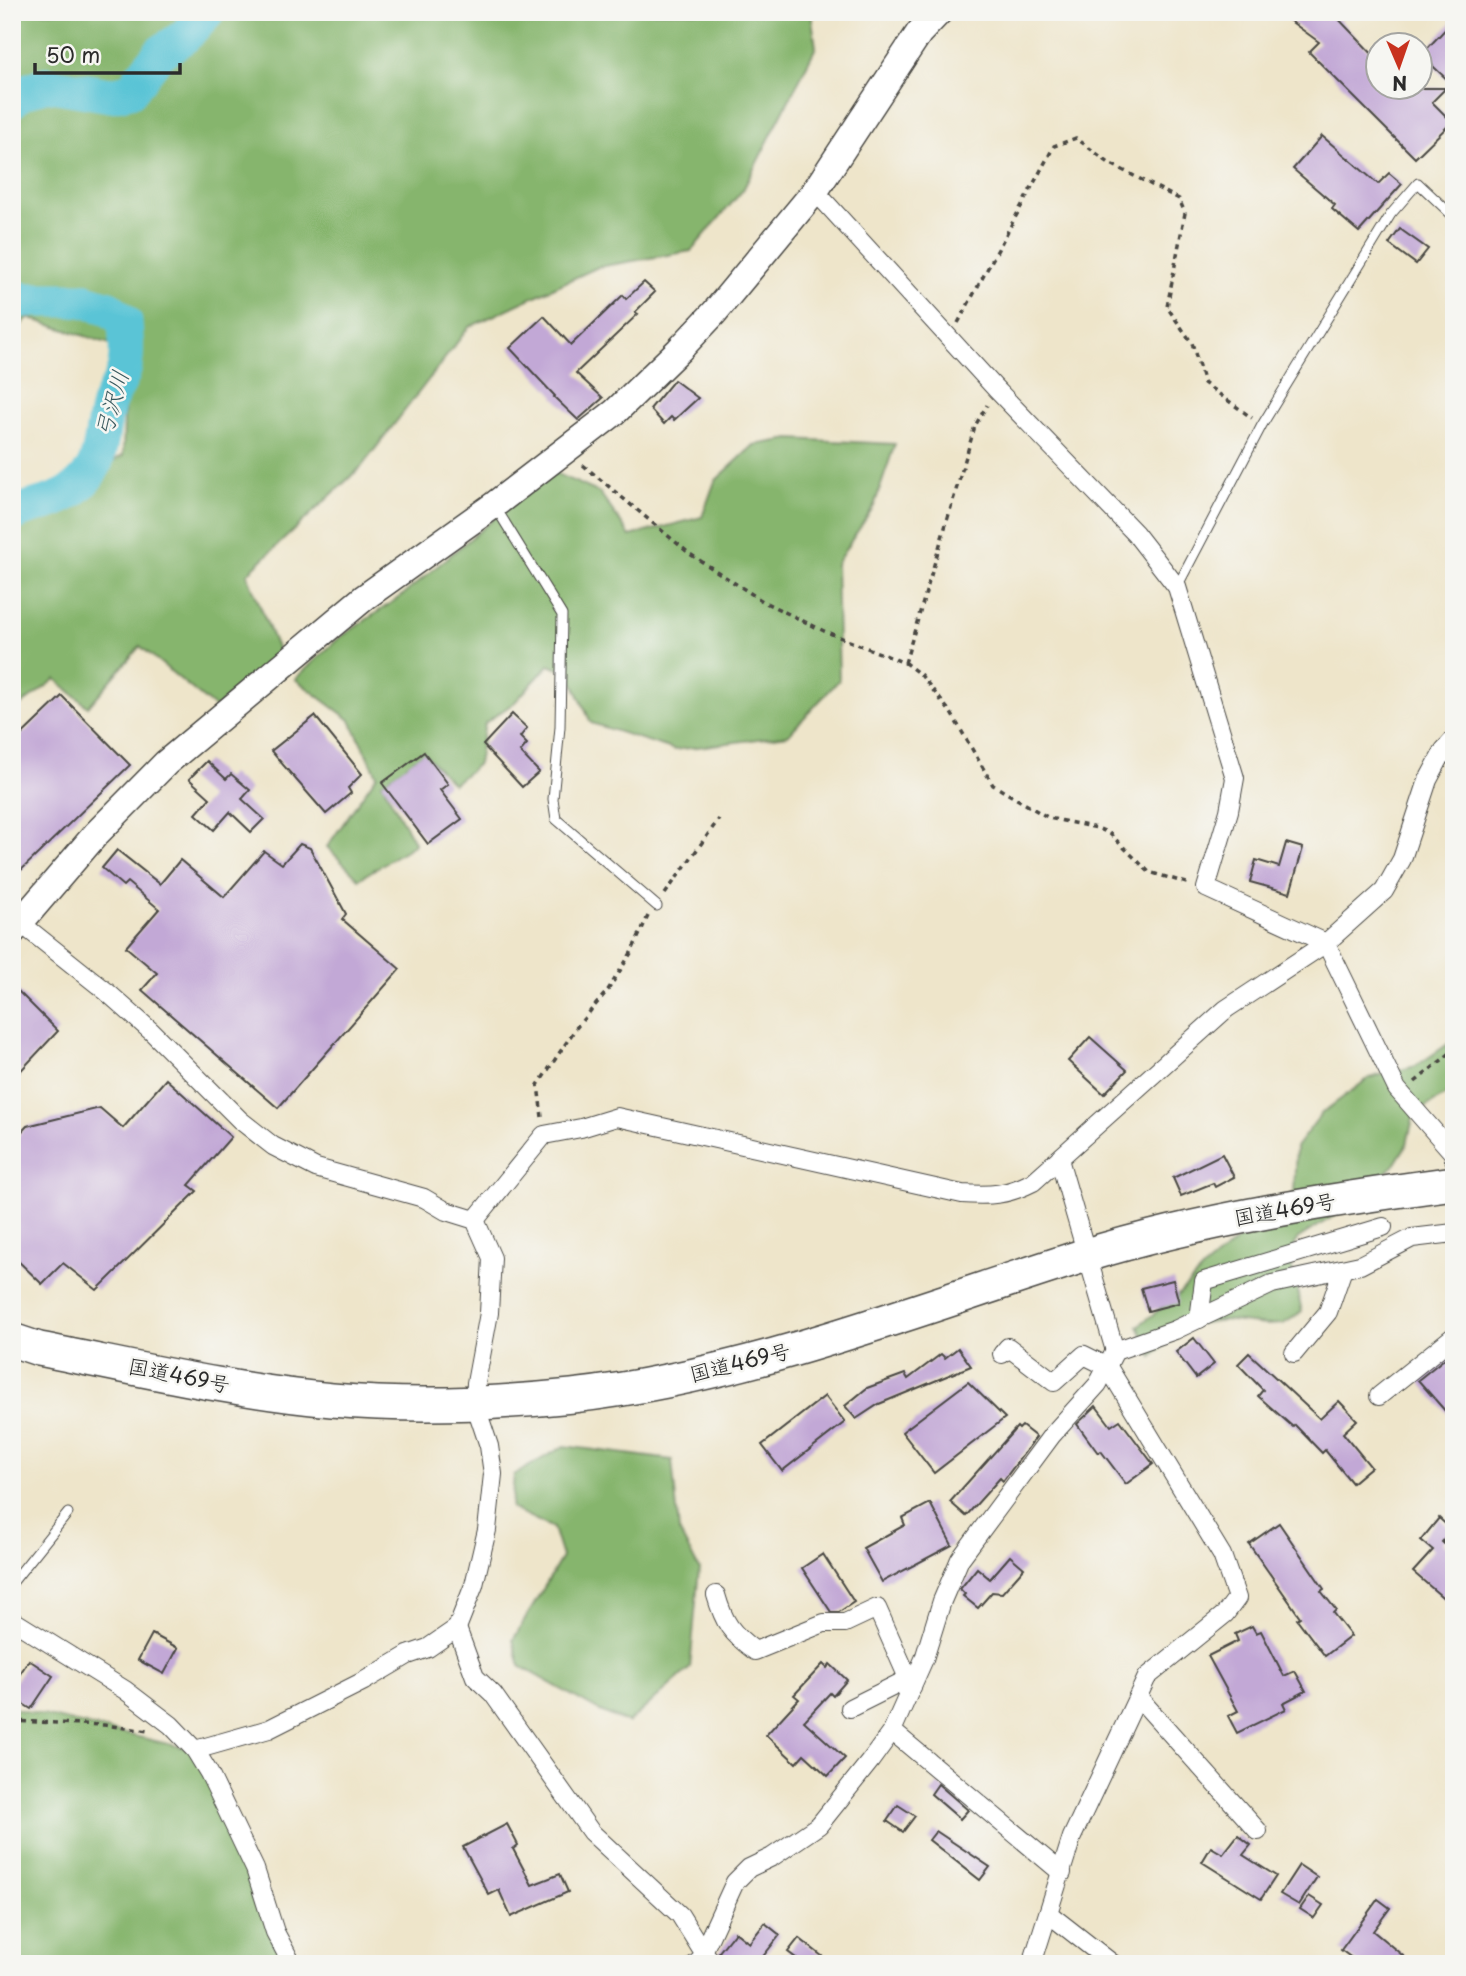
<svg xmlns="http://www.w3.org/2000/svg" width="1466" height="1976" viewBox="0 0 1466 1976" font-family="'Playpen Sans','Klee One',sans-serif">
  <rect width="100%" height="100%" fill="#f6f6f2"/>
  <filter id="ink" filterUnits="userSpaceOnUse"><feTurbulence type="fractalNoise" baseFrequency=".0143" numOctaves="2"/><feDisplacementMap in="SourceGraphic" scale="14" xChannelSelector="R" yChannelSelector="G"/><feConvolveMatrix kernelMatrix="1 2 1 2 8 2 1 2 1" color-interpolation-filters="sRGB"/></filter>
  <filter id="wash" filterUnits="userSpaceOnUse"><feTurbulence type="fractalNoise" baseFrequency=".00686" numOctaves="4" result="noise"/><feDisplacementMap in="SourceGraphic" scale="28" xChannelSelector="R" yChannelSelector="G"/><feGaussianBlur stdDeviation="1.57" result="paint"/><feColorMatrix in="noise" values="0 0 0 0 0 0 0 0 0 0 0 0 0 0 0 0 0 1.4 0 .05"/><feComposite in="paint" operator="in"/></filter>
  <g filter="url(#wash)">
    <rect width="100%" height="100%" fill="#eee5ca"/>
    <!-- forest -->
    <g fill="#86b56d" stroke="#58704c" stroke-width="2">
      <path d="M12,12H811L816,47L743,190L691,251L598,267L469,327L362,466L247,574L279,653L215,708L140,646L88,707L56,679L21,705L12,697V515L123,456L126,349L28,318L12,334Z"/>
      <path d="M790,439L895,444L874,506L836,564L839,680L788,735L675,750L591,723L569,673L549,665L515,702L485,723L478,764L453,784L424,753L382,783L415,844L359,879L327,847L377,775L350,720L295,679L338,639L404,594L551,471L600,493L630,536L702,517L715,481L754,445Z"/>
      <path d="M1454,1040V1090L1414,1114L1407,1144L1394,1165L1334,1216L1297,1239L1290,1260L1302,1312L1283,1324L1266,1325L1223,1320L1184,1326L1152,1357L1138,1326L1177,1296L1204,1268L1294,1193L1296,1147L1322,1113L1369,1078L1416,1066Z"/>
      <path d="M564,1446L672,1460L679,1531L699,1569L690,1668L628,1723L598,1710L520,1666L513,1640L562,1557L553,1528L511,1508L514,1475Z"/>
      <path d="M12,1708L195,1750L292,1964H12Z"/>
    </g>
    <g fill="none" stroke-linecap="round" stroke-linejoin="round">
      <!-- river -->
      <g stroke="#5ac4d6" stroke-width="35">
        <path d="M12,101L21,93L46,84L110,95L130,91L160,53L185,36L207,12"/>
        <path d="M12,295L21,300H83L109,308L125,322C126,338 128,355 124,370C121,382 112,393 108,405C98,440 106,466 72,491C54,504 31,504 12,515"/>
      </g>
    </g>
    <g id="blocks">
      <!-- building -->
      <g fill="#c2a8d6">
        <path d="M1278,12H1332L1378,60V88H1446L1432,102L1452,122L1415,158L1309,52L1319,42Z"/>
        <path d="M1454,20V86L1421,55Z"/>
        <path d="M1322,136L1378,184L1389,173L1402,184L1359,232L1332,209L1335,205L1293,169Z"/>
        <path d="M1400,229L1428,249L1416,264L1389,244Z"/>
        <path d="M644,282L655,292L635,312L638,314L576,373L603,398L578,420L554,397L555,396L510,348L544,316L571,345L623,295L626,299Z"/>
        <path d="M674,380L698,398L674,420L671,417L664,424L650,409Z"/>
        <path d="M62,696L130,765L12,879V744Z"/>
        <path d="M512,714L527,728L520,737L527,744L520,752L539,772L522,787L483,745Z"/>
        <path d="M315,716L362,774L348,788L351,793L326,814L271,751Z"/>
        <path d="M424,752L448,784L440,790L462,819L428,844L382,783Z"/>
        <path d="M207,761L226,779L231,774L250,790L242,799L264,819L251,832L230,812L214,830L196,814L210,798L189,779Z"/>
        <path d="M1286,843L1303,848L1290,893L1250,882L1256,860L1279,867Z"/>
        <path d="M300,844L310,848L346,914L342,919L400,969L278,1108L142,990L157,973L126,947L159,909L127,882L123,886L102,868L117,850L160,884L180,860L224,897L264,851L282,864Z"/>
        <path d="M12,985L58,1031L12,1080Z"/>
        <path d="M1090,1037L1127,1070L1104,1094L1068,1061Z"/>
        <path d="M166,1079L231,1137L189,1185L197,1191L97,1290L63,1263L42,1284L12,1255V1142L27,1126L100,1108L123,1128Z"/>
        <path d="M1222,1154L1234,1177L1215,1187L1213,1183L1181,1196L1173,1178Z"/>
        <path d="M1173,1280L1179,1303L1148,1311L1141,1288Z"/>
        <path d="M1194,1338L1214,1364L1196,1378L1176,1352Z"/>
        <path d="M958,1348L971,1366L879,1404L856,1419L845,1406L867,1388L905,1374L908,1379L941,1354L945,1358Z"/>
        <path d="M1454,1351V1421L1418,1380Z"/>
        <path d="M1249,1353L1320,1419L1339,1401L1357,1420L1343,1433L1371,1467L1352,1483L1325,1450L1322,1453L1295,1425L1293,1427L1258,1396L1263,1390L1238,1364Z"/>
        <path d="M968,1382L1005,1418L934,1473L902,1432Z"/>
        <path d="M825,1396L845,1422L782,1471L762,1445Z"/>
        <path d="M1096,1406L1111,1426L1120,1420L1153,1464L1126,1484L1101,1451L1098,1453L1077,1424Z"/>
        <path d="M1022,1426L1036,1437L1003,1481L1000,1478L966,1516L950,1502L1017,1427L1019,1429Z"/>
        <path d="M930,1503L952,1545L882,1582L863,1548L905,1525L902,1518Z"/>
        <path d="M1439,1518L1452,1530L1442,1542L1454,1553V1607L1413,1572L1433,1550L1421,1540Z"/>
        <path d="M1279,1523L1324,1589L1321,1591L1336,1610L1333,1613L1351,1636L1325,1656L1297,1619L1300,1617L1249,1544Z"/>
        <path d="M823,1554L854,1602L839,1612H831L802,1568Z"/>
        <path d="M1010,1556L1024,1568L1002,1593L992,1592L978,1608L963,1596L965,1594L960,1589L977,1568L990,1579Z"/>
        <path d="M1252,1626L1256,1633L1261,1631L1284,1676L1295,1671L1306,1691L1283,1703L1286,1709L1237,1733L1228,1716L1238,1711L1208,1656L1238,1641L1235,1634Z"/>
        <path d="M152,1634L178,1648L164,1674L138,1660Z"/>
        <path d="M29,1660L53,1676L31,1709L12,1697V1686Z"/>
        <path d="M823,1664L827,1668L830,1664L847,1680L833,1696L830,1693L804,1721L845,1758L828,1776L804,1754L796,1763L766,1735L799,1699L794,1695Z"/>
        <path d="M938,1784L968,1810L960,1819L931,1794Z"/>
        <path d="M898,1805L915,1816L903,1832L887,1821Z"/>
        <path d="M507,1824L518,1845L513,1849L532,1885L560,1874L568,1892L511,1917L499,1890L489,1895L463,1847Z"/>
        <path d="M936,1831L990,1867L980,1880L929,1840Z"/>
        <path d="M1238,1835L1251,1845L1243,1855L1276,1876L1261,1899L1202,1862L1211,1847L1223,1854Z"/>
        <path d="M1299,1865L1317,1877L1299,1905L1280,1894Z"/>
        <path d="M1309,1896L1323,1905L1314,1918L1300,1909Z"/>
        <path d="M1378,1899L1390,1908L1373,1931L1413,1964H1360L1341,1950Z"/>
        <path d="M765,1923L780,1935L757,1964L725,1962L719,1952L735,1932L749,1943Z"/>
        <path d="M799,1938L832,1964H804L788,1952Z"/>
      </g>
    </g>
  </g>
  <g filter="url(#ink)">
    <use href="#blocks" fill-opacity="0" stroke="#484743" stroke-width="2"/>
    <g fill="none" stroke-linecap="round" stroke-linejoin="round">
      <!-- lane casing -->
      <g stroke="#484743" stroke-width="11">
        <g id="lane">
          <path d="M496,508L562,615L560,727L553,799L556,819L657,906"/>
          <path d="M1177,587L1262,425L1391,214L1418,183L1454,217"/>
          <path d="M12,1583L68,1513"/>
          <path d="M689,1964L703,1952"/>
        </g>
      </g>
      <!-- street casing -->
      <g stroke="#484743" stroke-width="20">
        <g id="street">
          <path d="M815,191L996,389L1135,533L1177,587L1235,778L1229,811L1206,888L1326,943L1397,1089L1453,1153L1454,1159"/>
          <path d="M13,917L107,992L152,1032L240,1120L273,1146L316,1168L424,1198L446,1211L475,1220L492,1258L489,1313L476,1383L475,1404L489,1446L493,1474L487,1530L474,1585L457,1628L428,1648L408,1655L364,1681L269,1729L195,1750"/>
          <path d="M1059,1159L1115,1351"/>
          <path d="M475,1220L544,1135L581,1128L617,1117L962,1194C991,1196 1007,1195 1033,1182L1226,1009L1326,943L1384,891L1402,859L1428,780L1444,750L1454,739"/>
          <path d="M1199,1319L1204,1281L1383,1227"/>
          <path d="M1294,1353L1328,1312L1343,1269"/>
          <path d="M1002,1354L1008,1347L1054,1382L1084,1355L1108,1367L1222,1555L1237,1598L1225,1614L1147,1677L1072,1837L1032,1964"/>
          <path d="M1379,1396L1454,1336"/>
          <path d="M716,1595C724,1623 731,1633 755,1651L824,1623H845L877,1608L912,1687"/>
          <path d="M12,1620L125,1690L171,1725L195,1750L209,1773L255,1869L275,1932L292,1964"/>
          <path d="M457,1628L475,1677L493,1694L591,1832L680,1915L703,1952L714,1964"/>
          <path d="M1138,1697L1258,1831"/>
          <path d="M850,1708L908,1679"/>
          <path d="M892,1731L1062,1873"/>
          <path d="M1049,1914L1113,1964"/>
          <path d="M703,1952L735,1882L749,1868L772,1857L819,1825L871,1760L892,1731L924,1659L942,1601L960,1559L1052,1435L1098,1384L1115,1351L1175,1330L1272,1284L1360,1265L1412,1238L1454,1233"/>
        </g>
      </g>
      <!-- secondary casing -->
      <g stroke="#484743" stroke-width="29">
        <path id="secondary" d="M12,932L96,834L166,763L365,597L494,505L615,412L679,350L714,313L815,191L919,33L939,12"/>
      </g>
      <!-- highway casing -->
      <g stroke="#484743" stroke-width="36">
        <path id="highway" d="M12,1340L39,1349C136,1368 233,1391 332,1400C410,1407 495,1404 572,1396C749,1376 915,1309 1083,1256C1204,1219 1329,1200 1454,1183"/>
      </g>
      <!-- path -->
      <g stroke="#484743" stroke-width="3.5" stroke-dasharray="5 5" stroke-linecap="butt">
        <path d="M958,323L1054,146L1076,138L1109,163L1179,199L1185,213L1167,307L1192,343L1204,383L1252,418"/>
        <path d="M583,465L690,554L764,602L824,631L905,663L921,675L951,713L993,785L1049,818L1097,828L1109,833L1149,872L1190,884"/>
        <path d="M905,663L975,426L987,405"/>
        <path d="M665,894L719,819"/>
        <path d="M1415,1082L1454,1050"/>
        <path d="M542,1117L538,1085L576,1028L608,990L631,953L648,916"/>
        <path d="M12,1721L104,1725L148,1731"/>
      </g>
      <!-- lane -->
      <use href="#lane" stroke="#fff" stroke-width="9"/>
      <!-- street -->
      <use href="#street" stroke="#fff" stroke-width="18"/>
      <!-- secondary -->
      <use href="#secondary" stroke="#fff" stroke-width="26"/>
      <!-- highway -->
      <use href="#highway" stroke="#fff" stroke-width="33"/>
    </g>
  </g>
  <g text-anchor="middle" stroke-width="5" stroke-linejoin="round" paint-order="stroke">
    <!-- street labels -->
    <g font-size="21" fill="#2b2b2b" stroke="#f6f6f2">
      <text transform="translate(1285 1210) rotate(-10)" y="7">国道469号</text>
      <text transform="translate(740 1363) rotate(-14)" y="7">国道469号</text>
      <text transform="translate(179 1376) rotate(11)" y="7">国道469号</text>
    </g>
    <!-- water labels -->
    <g font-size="23" font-style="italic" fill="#39595e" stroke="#f6f6f2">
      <text transform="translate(112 404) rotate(-74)" y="8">弓沢川</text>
    </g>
  </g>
  <!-- margin -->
  <rect width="1466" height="1976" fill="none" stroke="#f6f6f2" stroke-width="42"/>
  <!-- north arrow -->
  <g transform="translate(1399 66) rotate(178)"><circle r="33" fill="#f6f6f2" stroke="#a5a5a2" stroke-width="2"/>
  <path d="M0-5L12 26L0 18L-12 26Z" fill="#c8321e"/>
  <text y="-10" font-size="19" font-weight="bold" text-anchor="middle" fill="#2b2b2b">N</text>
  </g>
  <!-- scale -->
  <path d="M35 63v10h145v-10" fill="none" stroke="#2b2b2b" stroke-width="3.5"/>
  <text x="46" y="63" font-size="21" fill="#2b2b2b" stroke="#f6f6f2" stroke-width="5" paint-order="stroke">50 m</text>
</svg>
